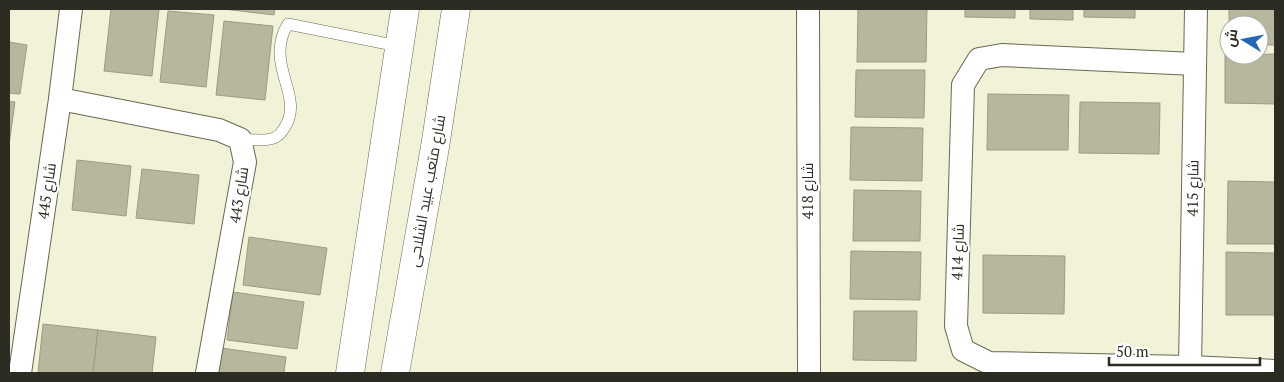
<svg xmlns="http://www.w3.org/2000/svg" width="1284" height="382" viewBox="0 0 1284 382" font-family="'PT Serif',Cairo,serif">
  <rect width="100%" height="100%" fill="#f2f2d9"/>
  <!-- building -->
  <g fill="#b7b79e" stroke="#9c9c84">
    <path d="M111,9H159L152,76L104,71Z"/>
    <path d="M223,9H275L274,15Z"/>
    <path d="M858,9H927L926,62H857Z"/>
    <path d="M965,9H1015V18L965,17Z"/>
    <path d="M1030,9H1073V20L1030,19Z"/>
    <path d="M1084,9H1135V18L1084,17Z"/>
    <path d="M1229,9H1275V45H1259V25H1229Z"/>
    <path d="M168,11L214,15L206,87L160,82Z"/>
    <path d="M224,21L273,26L265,100L216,95Z"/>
    <path d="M9,42L27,45L20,94L9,93Z"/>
    <path d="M1225,53H1229V55L1275,54V104L1225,103Z"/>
    <path d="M856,70H925L924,118L855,117Z"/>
    <path d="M988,94L1069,95L1068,150H987Z"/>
    <path d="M9,101L15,102L9,145Z"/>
    <path d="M1080,102L1160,103L1159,154L1079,153Z"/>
    <path d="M851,127L923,128L922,181L850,180Z"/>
    <path d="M77,160L131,166L126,216L72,210Z"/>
    <path d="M142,169L199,175L194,224L136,218Z"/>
    <path d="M1228,181L1275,182V244H1227Z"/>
    <path d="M854,190L921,191L920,241H853Z"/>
    <path d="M249,237L327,248L320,295L243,285Z"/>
    <path d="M851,251L921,252L920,300L850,299Z"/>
    <path d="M1226,252L1275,253V315H1226Z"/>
    <path d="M983,255L1065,256L1064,314L983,313Z"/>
    <path d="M233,292L304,302L297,349L227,340Z"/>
    <path d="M854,311H917L916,361L853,360Z"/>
    <path d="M43,324L98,330L93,373H38Z"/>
    <path d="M98,330L156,337L152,373H93Z"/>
    <path d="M221,348L286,357L284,373H217Z"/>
  </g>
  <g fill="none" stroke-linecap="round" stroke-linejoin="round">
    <!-- service casing -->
    <g stroke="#696953" stroke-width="12">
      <path id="service" d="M240,139C250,139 264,142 274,138C279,136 282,132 285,127C300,103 280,79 280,53C280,42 282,33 288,24L398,46"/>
    </g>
    <!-- minor casing -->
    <g stroke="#696953" stroke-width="24">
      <g id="minor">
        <path d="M808,9L809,373"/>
        <path d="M1195,64L1002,55L979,59L963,85L956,326L963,350L989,363L1190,367L1275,371"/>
        <path d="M60,99L219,130L240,139L245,162L207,373"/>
        <path d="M1190,367L1196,9"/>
        <path d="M20,373L60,99L71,9"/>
      </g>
    </g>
    <!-- tertiary casing -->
    <g stroke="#696953" stroke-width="29">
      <g id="tertiary">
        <path d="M350,373L405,9"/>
        <path d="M395,373L435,147L456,9"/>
      </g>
    </g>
    <!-- service -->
    <use href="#service" stroke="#fff" stroke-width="11"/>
    <!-- minor -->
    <use href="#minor" stroke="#fff" stroke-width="22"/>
    <!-- tertiary -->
    <use href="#tertiary" stroke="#fff" stroke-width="28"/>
  </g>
  <g text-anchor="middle" stroke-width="4.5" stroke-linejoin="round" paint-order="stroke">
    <!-- street labels -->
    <g font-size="15" fill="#2c2c22" stroke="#fff">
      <text transform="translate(1193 188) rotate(-89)" y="5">شارع 415</text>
      <text transform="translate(47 191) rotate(-82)" y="5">شارع 445</text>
      <text transform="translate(427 191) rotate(-80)" y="5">شارع متعب عبيد الشلاحى</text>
      <text transform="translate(808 191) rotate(-90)" y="5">شارع 418</text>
      <text transform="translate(239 195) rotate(-81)" y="5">شارع 443</text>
      <text transform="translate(958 252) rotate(-88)" y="5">شارع 414</text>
    </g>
  </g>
  <!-- border -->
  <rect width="1284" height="382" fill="none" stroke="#2c2c22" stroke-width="20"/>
  <!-- north arrow -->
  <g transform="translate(1244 40) rotate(280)"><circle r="24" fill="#ffffff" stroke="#ababa7"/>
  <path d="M0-4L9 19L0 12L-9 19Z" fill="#2067b7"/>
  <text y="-8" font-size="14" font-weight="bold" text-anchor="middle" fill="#2c2c22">ش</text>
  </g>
  <!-- scale -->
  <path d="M1109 357v8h151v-8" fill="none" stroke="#2c2c22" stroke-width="2.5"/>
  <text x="1116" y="357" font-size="15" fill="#2c2c22" stroke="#ffffff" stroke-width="4" paint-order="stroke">50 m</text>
</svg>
